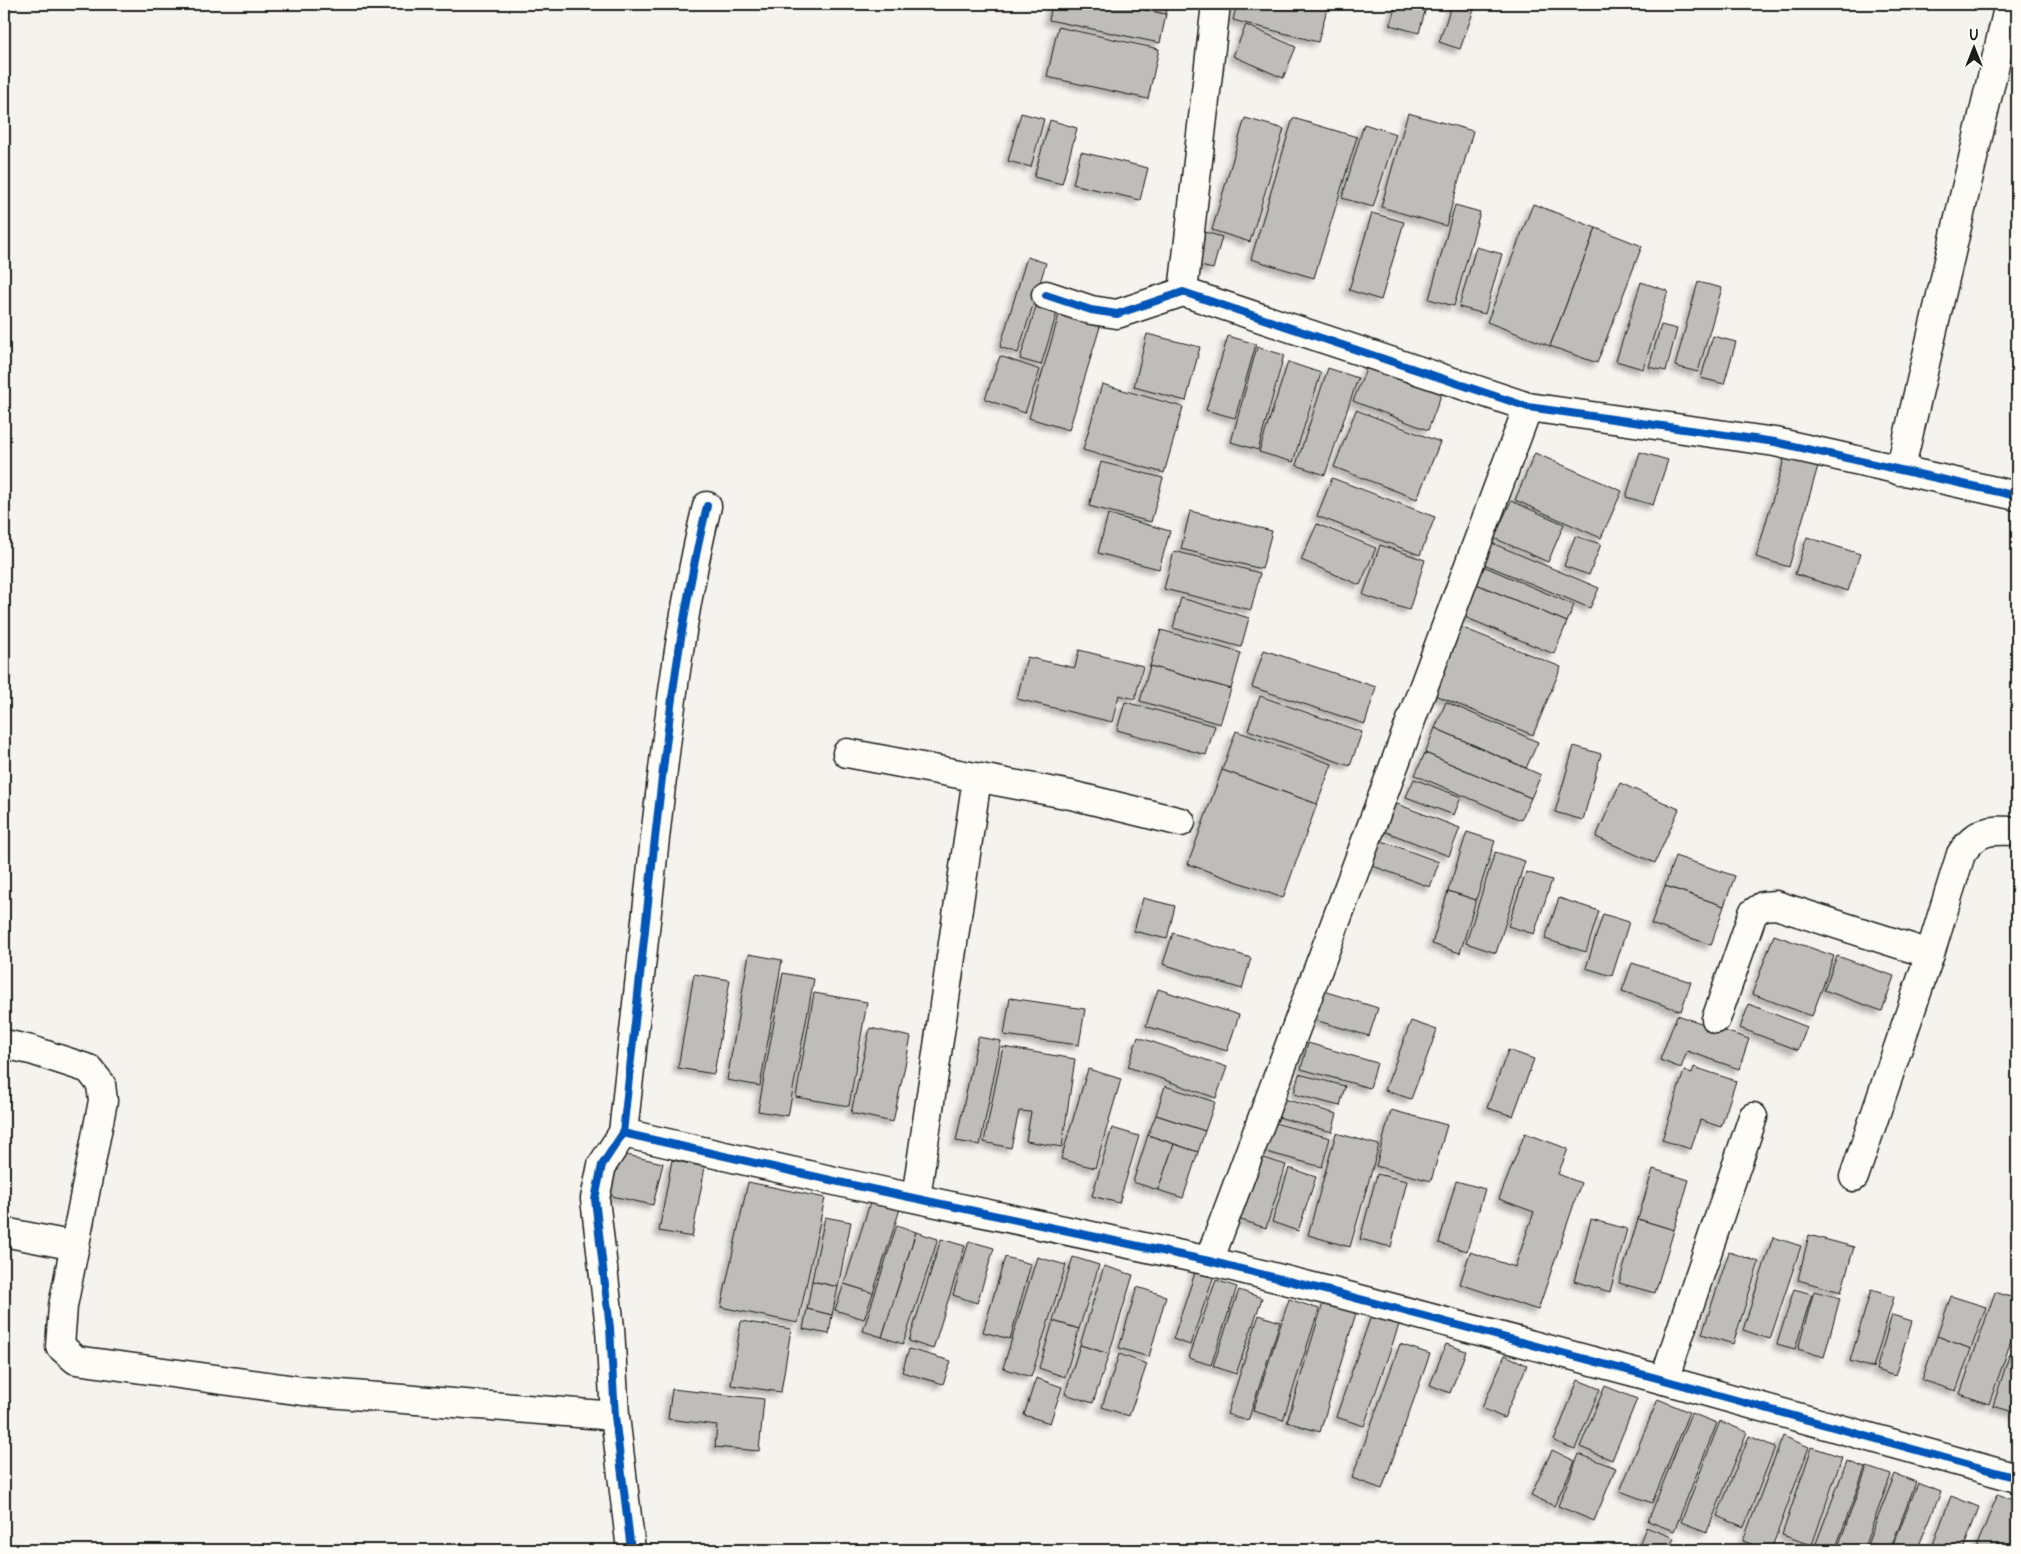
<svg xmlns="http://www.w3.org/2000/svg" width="2021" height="1554" viewBox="0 0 2021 1554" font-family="Pangolin,sans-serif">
  <defs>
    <filter id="shadow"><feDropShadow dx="-4.5" dy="4.5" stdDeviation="2.5" flood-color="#0004"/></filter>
  </defs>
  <rect width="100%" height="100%" fill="#f4f3ee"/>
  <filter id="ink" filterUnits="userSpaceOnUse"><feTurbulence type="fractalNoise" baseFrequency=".02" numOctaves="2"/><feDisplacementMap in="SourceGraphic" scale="10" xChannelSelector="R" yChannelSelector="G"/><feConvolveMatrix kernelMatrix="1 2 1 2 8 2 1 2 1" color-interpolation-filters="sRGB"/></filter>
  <g filter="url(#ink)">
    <!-- building -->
    <g fill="#bebdba" stroke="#1c1c1c" filter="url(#shadow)">
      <path d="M1052,4H1116L1166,14L1160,43L1049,20Z"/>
      <path d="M1116,4H1168L1166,14Z"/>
      <path d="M1237,4H1306L1327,9L1318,42L1233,20Z"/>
      <path d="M1396,4H1427L1419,33L1390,25Z"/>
      <path d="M1452,4H1476L1460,49L1439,42Z"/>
      <path d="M1246,25L1296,47L1283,78L1233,56Z"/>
      <path d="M1058,27L1159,49L1148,99L1047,77Z"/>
      <path d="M1021,113L1044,119L1031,167L1008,161Z"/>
      <path d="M1408,113L1473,131L1446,226L1381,207Z"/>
      <path d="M1245,118L1284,129L1250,242L1212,230Z"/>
      <path d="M1293,118L1357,137L1314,278L1251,259Z"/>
      <path d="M1050,120L1077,128L1062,184L1034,177Z"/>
      <path d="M1364,124L1396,134L1373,207L1342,198Z"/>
      <path d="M1081,152L1148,168L1140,200L1073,184Z"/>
      <path d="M1533,204L1596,228L1550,346L1487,322Z"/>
      <path d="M1455,205L1480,212L1454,306L1429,299Z"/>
      <path d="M1372,213L1404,222L1381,300L1349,290Z"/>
      <path d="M1596,228L1642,246L1597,363L1550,346Z"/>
      <path d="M1205,232L1222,237L1213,269L1196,265Z"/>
      <path d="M1476,247L1502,254L1485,314L1459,307Z"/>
      <path d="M1027,257L1046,263L1018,353L1000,347Z"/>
      <path d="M1641,282L1668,291L1643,369L1616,361Z"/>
      <path d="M1698,282L1722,288L1698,372L1675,366Z"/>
      <path d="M1040,294L1061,300L1041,365L1020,359Z"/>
      <path d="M1061,308L1102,320L1069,430L1029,418Z"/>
      <path d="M1661,325L1677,329L1666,371L1649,367Z"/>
      <path d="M1147,334L1200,347L1186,401L1134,387Z"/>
      <path d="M1228,336L1256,344L1235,418L1206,410Z"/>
      <path d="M1713,336L1736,342L1724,384L1701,378Z"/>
      <path d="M1257,347L1284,355L1258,450L1231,442Z"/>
      <path d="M1000,356L1040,370L1025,413L985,399Z"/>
      <path d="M1288,362L1321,373L1293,462L1259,452Z"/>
      <path d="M1369,362L1443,390L1428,430L1353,401Z"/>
      <path d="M1328,368L1358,378L1325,475L1296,465Z"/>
      <path d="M1102,384L1183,407L1164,473L1083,450Z"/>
      <path d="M1356,410L1440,442L1417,499L1334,467Z"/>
      <path d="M1787,449L1820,459L1789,567L1756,557Z"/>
      <path d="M1640,452L1668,460L1653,505L1626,497Z"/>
      <path d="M1535,453L1622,491L1601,538L1515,500Z"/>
      <path d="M1101,462L1163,478L1151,522L1089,506Z"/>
      <path d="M1332,478L1435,517L1420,555L1317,516Z"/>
      <path d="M1511,501L1564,524L1548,562L1494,538Z"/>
      <path d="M1190,511L1272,531L1262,569L1181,549Z"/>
      <path d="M1108,514L1170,531L1159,569L1098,553Z"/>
      <path d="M1317,524L1376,548L1360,585L1301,560Z"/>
      <path d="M1575,536L1601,544L1589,575L1564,566Z"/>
      <path d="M1807,537L1860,554L1848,591L1795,574Z"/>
      <path d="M1487,541L1599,588L1590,608L1479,562Z"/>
      <path d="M1380,545L1425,560L1409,610L1363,595Z"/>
      <path d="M1174,551L1260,573L1251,610L1164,589Z"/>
      <path d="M1476,563L1574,605L1567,622L1469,581Z"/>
      <path d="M1469,581L1567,622L1554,654L1455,613Z"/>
      <path d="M1181,598L1249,618L1241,647L1173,628Z"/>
      <path d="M1453,624L1561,667L1533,735L1425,691Z"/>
      <path d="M1161,630L1241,653L1231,689L1150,666Z"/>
      <path d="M1079,650L1143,666L1135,699L1119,695L1112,722L1017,699L1027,657L1075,668Z"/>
      <path d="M1264,650L1376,687L1365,724L1252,687Z"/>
      <path d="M1150,666L1231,689L1220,724L1140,701Z"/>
      <path d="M1260,696L1362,732L1350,766L1248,730Z"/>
      <path d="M1125,702L1215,726L1206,755L1117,730Z"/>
      <path d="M1446,702L1538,742L1526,768L1435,728Z"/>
      <path d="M1435,728L1541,775L1531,798L1425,753Z"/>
      <path d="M1236,731L1332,764L1317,804L1222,770Z"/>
      <path d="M1574,746L1601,754L1583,820L1555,812Z"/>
      <path d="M1425,753L1531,798L1521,820L1415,775Z"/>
      <path d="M1222,770L1317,804L1283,898L1188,864Z"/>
      <path d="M1414,779L1461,797L1454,815L1406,797Z"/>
      <path d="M1620,783L1679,809L1655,863L1596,837Z"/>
      <path d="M1392,802L1460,828L1449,856L1381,830Z"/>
      <path d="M1467,832L1495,841L1476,900L1448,891Z"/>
      <path d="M1374,838L1439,862L1430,887L1365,863Z"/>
      <path d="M1495,852L1525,861L1496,953L1466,943Z"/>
      <path d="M1675,856L1735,876L1724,906L1665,886Z"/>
      <path d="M1526,872L1552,880L1534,934L1508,926Z"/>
      <path d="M1665,886L1724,906L1711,945L1651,924Z"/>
      <path d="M1448,891L1476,900L1460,953L1432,944Z"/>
      <path d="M1143,898L1175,906L1167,939L1134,931Z"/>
      <path d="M1559,898L1599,911L1586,952L1545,939Z"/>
      <path d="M1603,914L1629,922L1612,976L1586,968Z"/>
      <path d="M1173,933L1251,958L1242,989L1163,964Z"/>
      <path d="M1774,935L1834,956L1812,1016L1752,994Z"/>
      <path d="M749,954L782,960L760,1086L727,1080Z"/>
      <path d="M1837,956L1894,976L1882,1011L1824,990Z"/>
      <path d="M1632,963L1691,982L1681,1011L1622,991Z"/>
      <path d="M783,973L814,979L788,1116L758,1111Z"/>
      <path d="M694,974L730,980L714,1074L678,1068Z"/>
      <path d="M1158,989L1239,1015L1227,1051L1146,1026Z"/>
      <path d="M1317,989L1378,1008L1369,1036L1308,1018Z"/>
      <path d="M814,993L867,1002L849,1106L796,1097Z"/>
      <path d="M1010,998L1085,1009L1079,1045L1004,1035Z"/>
      <path d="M1749,1004L1807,1027L1798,1050L1740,1028Z"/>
      <path d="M1677,1015L1749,1039L1739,1069L1687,1051L1681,1068L1660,1060Z"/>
      <path d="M1411,1021L1437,1030L1411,1099L1385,1090Z"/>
      <path d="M870,1028L911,1037L893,1122L851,1113Z"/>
      <path d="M978,1037L1001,1041L980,1145L956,1141Z"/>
      <path d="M1138,1037L1227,1067L1216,1098L1128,1067Z"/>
      <path d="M1308,1043L1377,1063L1370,1088L1301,1069Z"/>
      <path d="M1003,1047L1075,1059L1062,1147L1026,1141L1031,1112L1019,1111L1011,1148L984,1142Z"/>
      <path d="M1508,1050L1534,1059L1513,1116L1487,1108Z"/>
      <path d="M1694,1067L1736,1081L1721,1127L1700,1120L1691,1149L1662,1140L1684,1071L1692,1073Z"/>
      <path d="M1088,1069L1121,1079L1095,1168L1061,1159Z"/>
      <path d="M1299,1074L1345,1086L1340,1106L1294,1094Z"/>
      <path d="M1165,1086L1215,1102L1205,1131L1156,1115Z"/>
      <path d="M1277,1097L1337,1114L1332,1132L1271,1115Z"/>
      <path d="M1391,1110L1447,1125L1431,1181L1376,1166Z"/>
      <path d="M1156,1115L1205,1131L1198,1152L1148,1135Z"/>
      <path d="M1267,1121L1330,1138L1322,1167L1259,1150Z"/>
      <path d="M1112,1128L1139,1136L1119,1203L1092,1196Z"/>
      <path d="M1336,1133L1379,1145L1350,1247L1308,1235Z"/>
      <path d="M1525,1133L1568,1149L1558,1174L1581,1183L1538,1310L1460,1284L1470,1252L1515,1267L1534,1212L1499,1199Z"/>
      <path d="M1148,1135L1174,1144L1158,1190L1133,1182Z"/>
      <path d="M1174,1144L1198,1152L1183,1198L1158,1190Z"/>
      <path d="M613,1152L663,1163L653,1205L603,1194Z"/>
      <path d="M1255,1155L1286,1165L1266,1228L1235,1218Z"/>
      <path d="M672,1160L705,1167L692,1237L659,1231Z"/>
      <path d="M1289,1168L1316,1177L1298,1231L1272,1222Z"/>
      <path d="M1653,1169L1689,1180L1674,1230L1638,1219Z"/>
      <path d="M1377,1174L1407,1181L1391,1247L1360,1239Z"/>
      <path d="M1456,1181L1485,1189L1467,1251L1439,1243Z"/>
      <path d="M748,1182L825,1198L798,1323L721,1307Z"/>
      <path d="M871,1200L900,1209L873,1293L844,1284Z"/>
      <path d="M825,1217L851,1222L838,1287L812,1281Z"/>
      <path d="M1591,1219L1627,1229L1610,1292L1574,1281Z"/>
      <path d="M1638,1219L1674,1230L1655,1293L1619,1283Z"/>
      <path d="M897,1225L916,1232L882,1337L863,1331Z"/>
      <path d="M916,1232L938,1239L903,1344L882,1337Z"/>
      <path d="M1809,1235L1854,1247L1841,1292L1798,1280Z"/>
      <path d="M1773,1237L1801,1246L1770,1339L1743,1330Z"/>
      <path d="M941,1239L965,1246L933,1349L909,1341Z"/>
      <path d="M969,1241L994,1248L977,1303L953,1295Z"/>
      <path d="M1729,1252L1759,1262L1733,1344L1702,1334Z"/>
      <path d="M1005,1257L1031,1264L1010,1339L983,1332Z"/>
      <path d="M1037,1257L1066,1265L1031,1377L1003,1368Z"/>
      <path d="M1073,1257L1099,1265L1079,1329L1053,1321Z"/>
      <path d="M1199,1261L1217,1267L1190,1345L1173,1339Z"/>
      <path d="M1104,1266L1133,1275L1109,1354L1080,1345Z"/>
      <path d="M1216,1280L1237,1287L1211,1365L1189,1358Z"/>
      <path d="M812,1281L838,1287L832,1315L807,1309Z"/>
      <path d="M844,1284L873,1293L864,1319L835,1310Z"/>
      <path d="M1137,1287L1166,1296L1149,1357L1119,1348Z"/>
      <path d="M1794,1289L1812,1294L1795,1349L1777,1344Z"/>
      <path d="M1239,1290L1262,1298L1236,1374L1213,1366Z"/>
      <path d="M1871,1290L1894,1297L1873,1368L1850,1361Z"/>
      <path d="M1814,1291L1840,1298L1824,1357L1798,1349Z"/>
      <path d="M1995,1292L2017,1299V1324L1989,1404L1960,1394Z"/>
      <path d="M1951,1296L1986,1307L1971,1349L1937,1336Z"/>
      <path d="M1289,1299L1319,1309L1283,1420L1253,1411Z"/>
      <path d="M1323,1303L1356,1313L1320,1432L1287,1422Z"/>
      <path d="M807,1309L832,1315L829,1334L803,1329Z"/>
      <path d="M1373,1310L1401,1319L1364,1426L1336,1417Z"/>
      <path d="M1259,1315L1280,1322L1248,1421L1227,1414Z"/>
      <path d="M1892,1315L1912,1321L1895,1376L1876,1370Z"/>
      <path d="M741,1321L791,1329L781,1392L731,1385Z"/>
      <path d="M1053,1321L1079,1329L1065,1377L1039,1368Z"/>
      <path d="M1937,1336L1971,1349L1956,1391L1922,1380Z"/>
      <path d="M1400,1344L1430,1354L1382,1489L1352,1478Z"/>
      <path d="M1446,1344L1466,1351L1450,1393L1430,1385Z"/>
      <path d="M1080,1345L1109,1354L1093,1403L1065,1394Z"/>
      <path d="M909,1349L951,1361L943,1384L902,1372Z"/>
      <path d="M2010,1353L2017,1355V1413L1993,1406Z"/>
      <path d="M1119,1354L1147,1364L1129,1416L1102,1407Z"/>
      <path d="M1505,1355L1527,1365L1504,1418L1482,1408Z"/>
      <path d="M1036,1378L1062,1387L1050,1423L1024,1415Z"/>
      <path d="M1578,1380L1600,1389L1575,1449L1554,1441Z"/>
      <path d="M1605,1386L1637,1399L1612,1460L1580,1447Z"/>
      <path d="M672,1389L764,1399L759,1451L715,1447L717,1425L668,1419Z"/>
      <path d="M1658,1399L1689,1412L1652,1503L1620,1491Z"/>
      <path d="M1691,1413L1717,1423L1674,1531L1648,1521Z"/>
      <path d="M1720,1421L1747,1432L1707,1532L1681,1522Z"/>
      <path d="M1749,1436L1775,1447L1744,1527L1717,1516Z"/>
      <path d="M1783,1436L1809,1447L1771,1550H1768L1743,1541Z"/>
      <path d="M1812,1447L1842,1457L1812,1545L1782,1535Z"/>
      <path d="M1552,1450L1575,1461L1554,1506L1531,1495Z"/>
      <path d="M1579,1454L1616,1468L1594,1521L1558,1506Z"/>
      <path d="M1847,1461L1865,1468L1835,1550L1814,1549Z"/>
      <path d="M1867,1467L1891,1475L1863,1550H1837Z"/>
      <path d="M1895,1474L1916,1482L1890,1550H1865Z"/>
      <path d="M1918,1483L1941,1492L1917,1550H1891Z"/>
      <path d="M1998,1494L2017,1502V1550H1975Z"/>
      <path d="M1951,1496L1979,1507L1963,1550H1931Z"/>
      <path d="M1646,1527L1674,1538L1669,1550H1637Z"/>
    </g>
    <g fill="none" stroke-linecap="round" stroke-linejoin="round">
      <!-- minor casing -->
      <g stroke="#1c1c1c" stroke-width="31">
        <g id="minor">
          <path d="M1183,292L1216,4"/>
          <path d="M1046,295L1091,310L1117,314L1183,292L1528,407L1775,442L2017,496"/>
          <path d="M1900,471L2009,4"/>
          <path d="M847,753L1071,795L1181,822"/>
          <path d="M1716,1019L1753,913L1763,906L1776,905L1930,954"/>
          <path d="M4,1044L31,1050L89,1069L101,1084L103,1101L63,1306L60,1346L76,1360L303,1391L615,1416"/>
          <path d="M623,1133L848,1184L1209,1261L1333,1292L1664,1380L2017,1478"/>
          <path d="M1854,1177L1930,954L1961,854C1978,829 1989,830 2017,831"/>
          <path d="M916,1198L977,778"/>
          <path d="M4,1232L75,1246"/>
          <path d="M1209,1261L1528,407"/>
          <path d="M1664,1380L1753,1117"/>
          <path d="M631,1550L615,1416L610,1328L595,1199L602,1165L623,1133C633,1038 644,942 654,847C667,732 680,618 707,506"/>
        </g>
      </g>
      <!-- minor -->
      <use href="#minor" stroke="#fdfcf7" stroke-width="28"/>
      <!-- cycleway casing -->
      <g stroke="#fdfcf7" stroke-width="11">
        <g id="cycleway">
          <path d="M1046,295L1091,310L1117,314L1183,292L1528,407L1775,442L2017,496"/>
          <path d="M623,1133L848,1184L1209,1261L1333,1292L1664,1380L2017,1478"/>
          <path d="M631,1550L615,1416L610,1328L595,1199L602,1165L623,1133C633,1038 644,942 654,847C667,732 680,618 707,506"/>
        </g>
      </g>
      <!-- cycleway -->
      <use href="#cycleway" stroke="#0057b8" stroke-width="8"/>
    </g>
  </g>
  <!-- margin -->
  <rect width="2021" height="1554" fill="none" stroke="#fdfcf7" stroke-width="20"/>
  <rect x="10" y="10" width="2001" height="1534" fill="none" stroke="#1c1c1c" stroke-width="2" filter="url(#ink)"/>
  <!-- north arrow -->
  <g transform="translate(1974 48)" stroke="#fdfcf7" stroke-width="4" paint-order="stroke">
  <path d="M0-4L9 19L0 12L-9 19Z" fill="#1c1c1c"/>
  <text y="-8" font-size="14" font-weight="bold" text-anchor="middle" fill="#1c1c1c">U</text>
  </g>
</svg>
